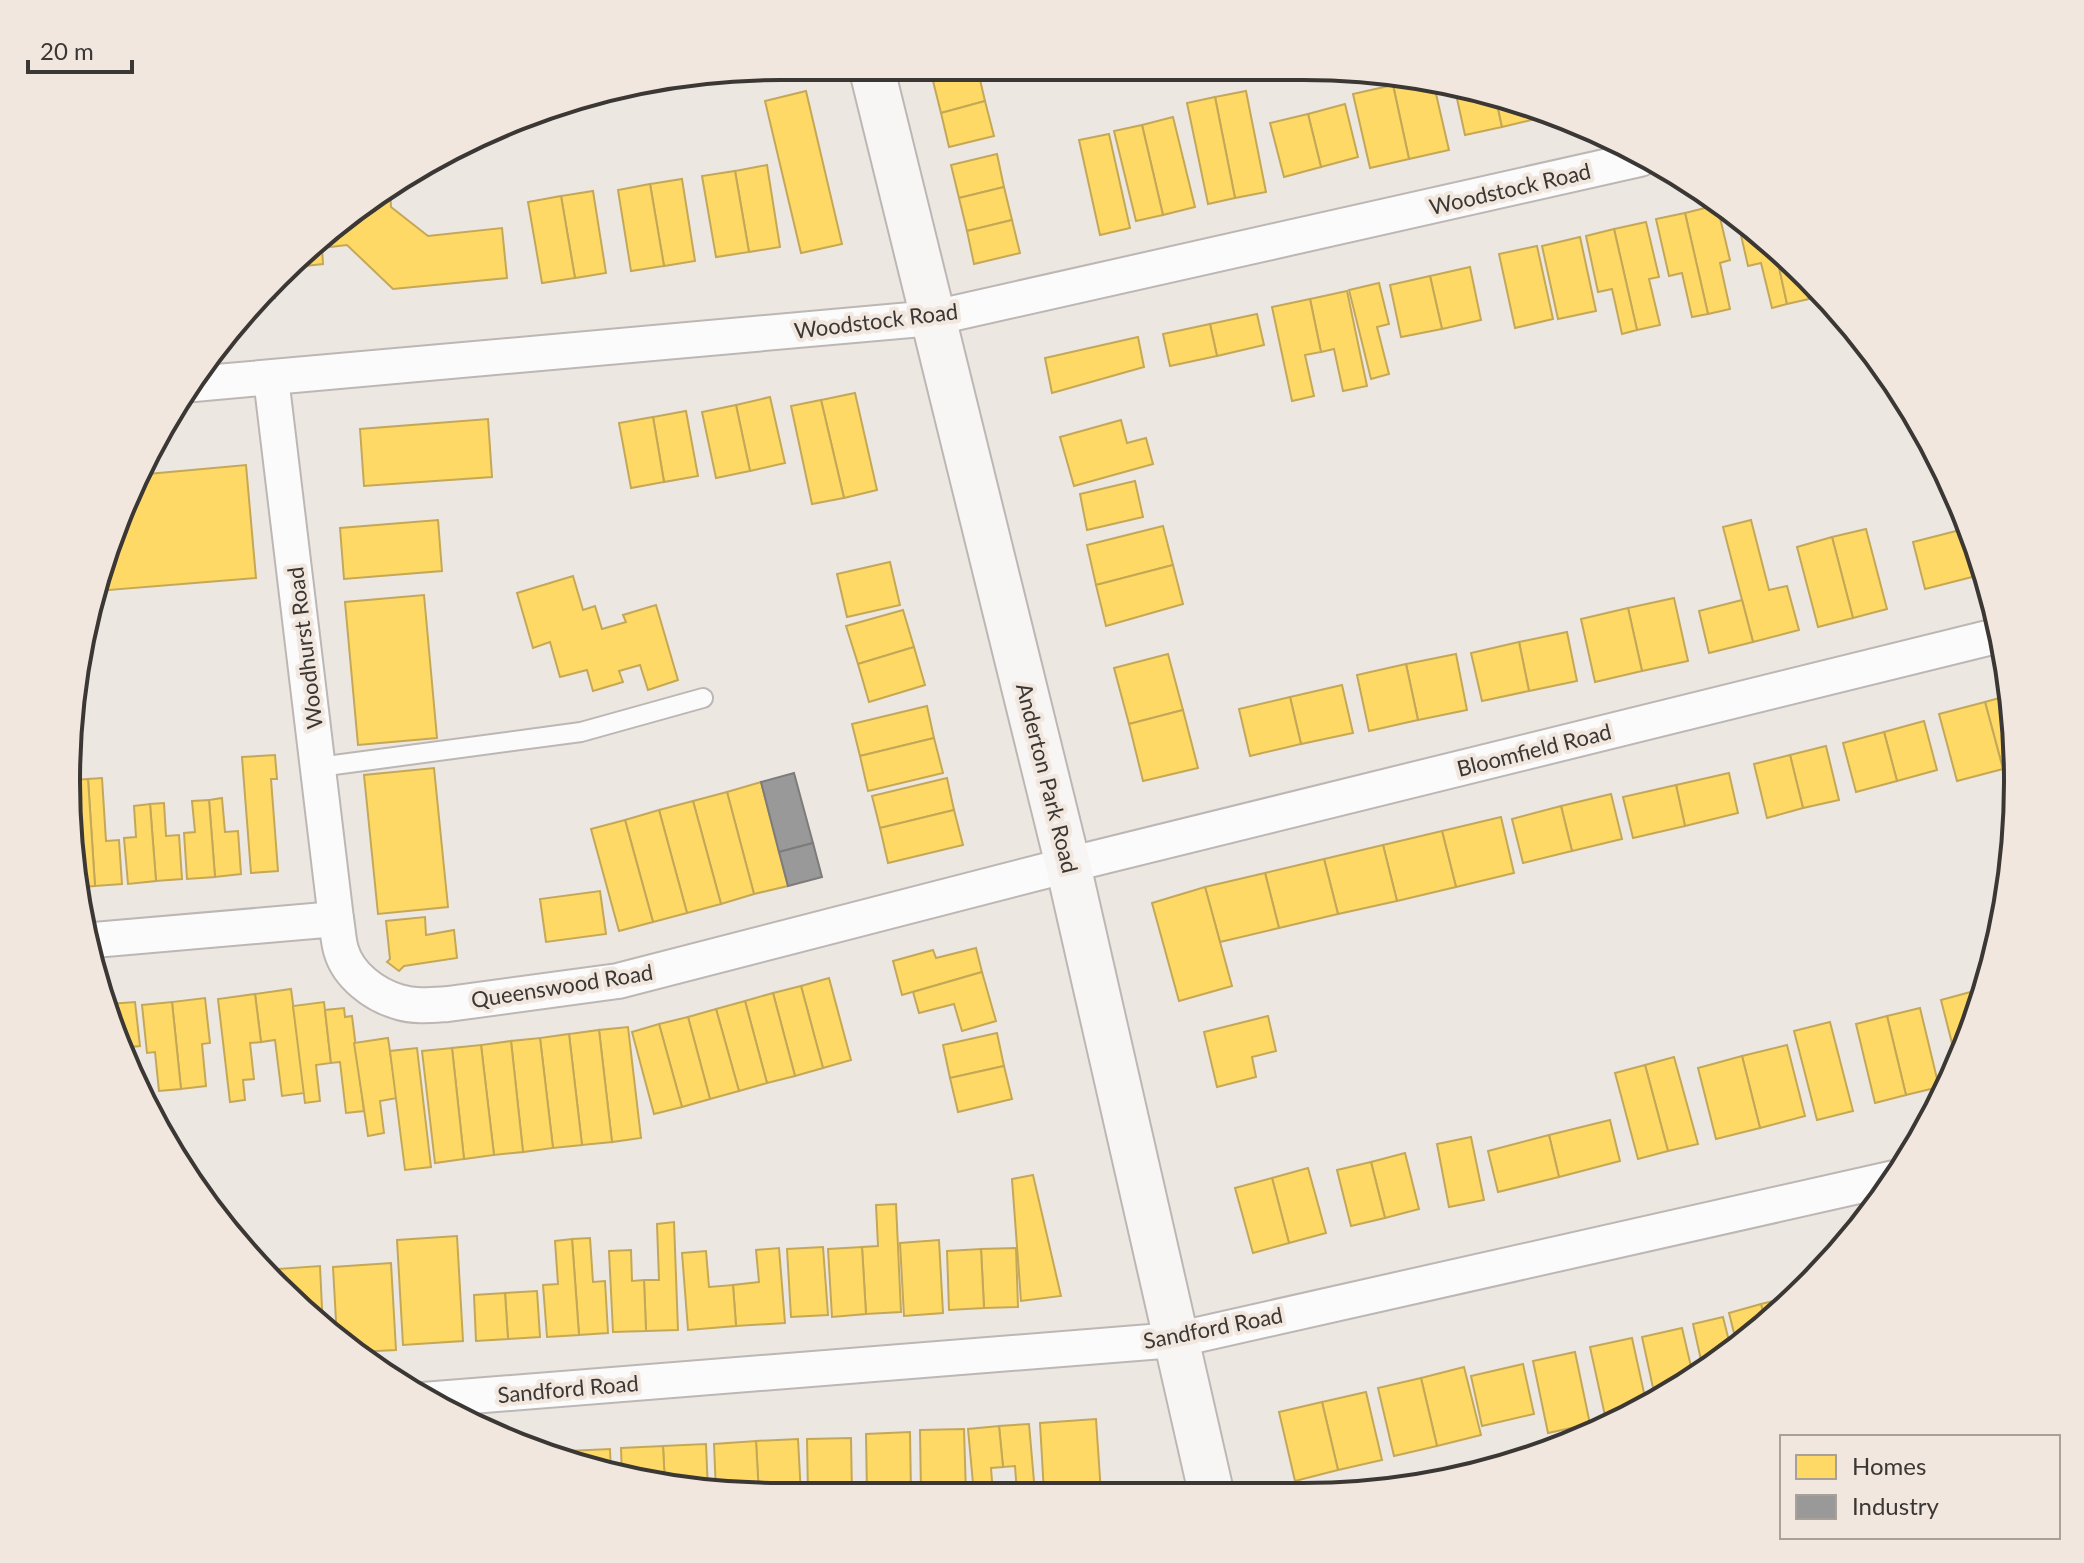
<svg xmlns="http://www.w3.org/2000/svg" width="2084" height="1563" viewBox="0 0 2084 1563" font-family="Lato,sans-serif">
  <rect width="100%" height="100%" fill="#ede7e2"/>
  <!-- homes -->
  <g fill="#ffd966" stroke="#c4a857" stroke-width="2">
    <path d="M977,67L985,101L941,113L932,77Z"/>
    <path d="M1419,79L1433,81L1449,150L1409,159L1393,85Z"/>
    <path d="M1393,85L1409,159L1370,168L1353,94Z"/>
    <path d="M1454,85L1487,90L1495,94L1502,127L1465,135Z"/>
    <path d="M806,91L842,244L801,253L765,101Z"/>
    <path d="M1246,91L1266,192L1235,198L1215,97Z"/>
    <path d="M1495,94L1539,114L1540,118L1502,127Z"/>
    <path d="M1215,97L1235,198L1208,204L1187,103Z"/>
    <path d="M985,101L994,136L949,147L941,113Z"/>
    <path d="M1345,104L1358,157L1321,167L1308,114Z"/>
    <path d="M1308,114L1321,167L1284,177L1270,123Z"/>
    <path d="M1173,117L1195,207L1163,215L1142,125Z"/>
    <path d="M1142,125L1163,215L1136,221L1114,131Z"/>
    <path d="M1109,134L1130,228L1100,235L1079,140Z"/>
    <path d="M997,154L1004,187L959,198L951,165Z"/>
    <path d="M767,165L780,247L749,252L735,171Z"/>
    <path d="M735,171L749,252L716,257L702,176Z"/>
    <path d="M682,179L695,261L664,266L650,184Z"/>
    <path d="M650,184L664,266L631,271L618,190Z"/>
    <path d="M1004,187L1012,220L967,231L959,198Z"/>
    <path d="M390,190L391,207L428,236L502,228L507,278L393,289L347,245L322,248L323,264L296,267Z"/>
    <path d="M593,191L606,273L575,278L561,196Z"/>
    <path d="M561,196L575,278L542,283L528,202Z"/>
    <path d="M1717,205L1730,260L1720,263L1730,309L1708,314L1685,213Z"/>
    <path d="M1685,213L1708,314L1692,317L1682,273L1669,276L1656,219Z"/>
    <path d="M1012,220L1020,253L974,264L967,231Z"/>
    <path d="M1646,222L1659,277L1649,279L1660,325L1637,330L1614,229Z"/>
    <path d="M1738,222L1777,258L1787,304L1772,308L1761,263L1748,266Z"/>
    <path d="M1614,229L1637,330L1622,334L1612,289L1598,292L1586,236Z"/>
    <path d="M1580,237L1596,311L1558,319L1542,246Z"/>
    <path d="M1537,246L1553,319L1515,328L1499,254Z"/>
    <path d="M1777,258L1806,286L1809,299L1787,304Z"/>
    <path d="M1470,267L1481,320L1442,329L1430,276Z"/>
    <path d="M1430,276L1442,329L1401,337L1390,285Z"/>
    <path d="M1379,283L1389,324L1377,327L1389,374L1371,379L1349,290Z"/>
    <path d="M274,285L275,298L256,300Z"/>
    <path d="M1347,291L1367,386L1343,391L1334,349L1321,352L1310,299Z"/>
    <path d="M1310,299L1321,352L1305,355L1314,396L1292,401L1272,307Z"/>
    <path d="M1257,314L1264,345L1217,356L1210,324Z"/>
    <path d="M1210,324L1217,356L1170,366L1163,334Z"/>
    <path d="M1138,337L1144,367L1052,393L1045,358Z"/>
    <path d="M855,393L877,490L844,498L821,400Z"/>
    <path d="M770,397L785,463L750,471L736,405Z"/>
    <path d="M821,400L844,498L812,504L791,406Z"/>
    <path d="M736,405L750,471L716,478L702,412Z"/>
    <path d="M686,411L698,476L664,482L653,417Z"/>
    <path d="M653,417L664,482L631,488L619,423Z"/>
    <path d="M488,419L492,477L364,486L360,429Z"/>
    <path d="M1121,420L1127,443L1146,438L1153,464L1074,486L1060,437Z"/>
    <path d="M246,465L256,578L97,591L137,475Z"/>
    <path d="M1135,481L1143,517L1087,530L1080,494Z"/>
    <path d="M438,520L442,571L344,579L340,528Z"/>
    <path d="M1751,520L1769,590L1787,586L1799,630L1753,642L1723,527Z"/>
    <path d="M1163,526L1173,565L1096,585L1087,545Z"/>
    <path d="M1866,529L1887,609L1853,618L1832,537Z"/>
    <path d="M1964,529L1976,576L1925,589L1913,542Z"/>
    <path d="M1832,537L1853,618L1818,627L1797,547Z"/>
    <path d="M890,562L900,605L847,617L837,574Z"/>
    <path d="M1173,565L1183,604L1106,626L1096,585Z"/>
    <path d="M573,576L583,610L595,606L602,629L626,622L623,615L656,605L678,680L648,690L640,665L619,671L623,682L593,691L587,670L560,677L550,642L533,648L517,593Z"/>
    <path d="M424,595L437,738L358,745L345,602Z"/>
    <path d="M1674,598L1688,661L1642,671L1628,608Z"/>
    <path d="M1742,600L1753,642L1709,653L1699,611Z"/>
    <path d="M1628,608L1642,671L1595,682L1581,619Z"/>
    <path d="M903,610L914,647L858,664L846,626Z"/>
    <path d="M1567,632L1577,681L1529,691L1519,642Z"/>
    <path d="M1519,642L1529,691L1482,701L1471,653Z"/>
    <path d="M914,647L925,685L869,702L858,664Z"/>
    <path d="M1168,654L1183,710L1129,724L1114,668Z"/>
    <path d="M1456,654L1467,710L1418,720L1406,664Z"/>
    <path d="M1406,664L1418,720L1369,731L1357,675Z"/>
    <path d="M1342,685L1353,733L1301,744L1290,697Z"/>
    <path d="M2010,695L2016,735L2015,765L2003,769L1985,702Z"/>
    <path d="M1290,697L1301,744L1250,756L1239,709Z"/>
    <path d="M1985,702L2003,769L1957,781L1939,714Z"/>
    <path d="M927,706L934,738L860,756L852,724Z"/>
    <path d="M1183,710L1198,768L1143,781L1129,724Z"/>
    <path d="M1924,721L1937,770L1897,781L1884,732Z"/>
    <path d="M1884,732L1897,781L1856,792L1843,743Z"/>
    <path d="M934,738L943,773L868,791L860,756Z"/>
    <path d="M1826,746L1839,800L1803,808L1790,755Z"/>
    <path d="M275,755L277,779H271L278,871L251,873L242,757Z"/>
    <path d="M1790,755L1803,808L1767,818L1754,764Z"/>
    <path d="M434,768L448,907L378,914L364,775Z"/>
    <path d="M1729,773L1738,813L1685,826L1676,785Z"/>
    <path d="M102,778L106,841L119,840L122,884L95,886L88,779Z"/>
    <path d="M947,778L954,810L880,828L872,796Z"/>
    <path d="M88,779L95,886L81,887L71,842H76L72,780Z"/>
    <path d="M761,782L788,886L754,894L727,792Z"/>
    <path d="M1676,785L1685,826L1633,838L1623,797Z"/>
    <path d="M727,792L754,894L721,904L693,801Z"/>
    <path d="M1611,794L1622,839L1572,851L1561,806Z"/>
    <path d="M222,798L225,832L238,831L241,874L215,877L209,800Z"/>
    <path d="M209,800L215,877L187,879L184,833L195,832L192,801Z"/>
    <path d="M693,801L721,904L687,913L659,810Z"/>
    <path d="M164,803L166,836L179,835L182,879L156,881L150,804Z"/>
    <path d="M150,804L156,881L128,884L124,838L136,837L134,806Z"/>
    <path d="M1561,806L1572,851L1523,863L1512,819Z"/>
    <path d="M659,810L687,913L653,922L625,820Z"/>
    <path d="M954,810L963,845L888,863L880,828Z"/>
    <path d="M1501,817L1514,873L1456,887L1442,831Z"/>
    <path d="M625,820L653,922L619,931L591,829Z"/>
    <path d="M1442,831L1456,887L1397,901L1383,845Z"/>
    <path d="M1383,845L1397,901L1338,914L1324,859Z"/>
    <path d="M1324,859L1338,914L1279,928L1265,873Z"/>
    <path d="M1265,873L1279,928L1220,942L1205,887Z"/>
    <path d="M1205,887L1232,986L1179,1001L1152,903Z"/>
    <path d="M600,891L606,934L546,942L540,899Z"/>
    <path d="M425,917L426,935L454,930L457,958L404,966L399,971L387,962L390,959L386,921Z"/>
    <path d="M976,948L982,972L902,995L893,961L933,950L936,958Z"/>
    <path d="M982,972L996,1021L962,1031L954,1004L919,1013L913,992Z"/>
    <path d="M829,978L851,1060L823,1068L801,986Z"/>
    <path d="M801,986L823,1068L795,1076L773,993Z"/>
    <path d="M291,989L305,1093L282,1096L275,1040L261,1042L255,994Z"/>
    <path d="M1985,989L1980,1012L1979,1013L1974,991Z"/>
    <path d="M1974,991L1979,1013L1957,1063L1941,1000Z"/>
    <path d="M773,993L795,1076L767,1083L745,1001Z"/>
    <path d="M255,994L261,1042L250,1043L254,1079L243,1080L245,1100L230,1102L218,999Z"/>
    <path d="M205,998L210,1043L202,1044L206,1086L181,1089L172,1002Z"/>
    <path d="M745,1001L767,1083L739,1091L716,1009Z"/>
    <path d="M135,1002L140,1046L131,1047L135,1080L120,1055L109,1004Z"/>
    <path d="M172,1002L181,1089L159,1091L155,1052L147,1053L142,1005Z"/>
    <path d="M324,1002L331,1063L316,1065L320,1101L305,1103L293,1006Z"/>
    <path d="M344,1008L345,1017L352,1016L364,1111L346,1113L340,1062L331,1063L325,1010Z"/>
    <path d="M1920,1008L1939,1087L1906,1095L1887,1016Z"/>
    <path d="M716,1009L739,1091L710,1099L688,1017Z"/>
    <path d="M1268,1016L1276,1051L1252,1057L1256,1077L1217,1087L1204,1032Z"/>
    <path d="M1887,1016L1906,1095L1875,1103L1856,1024Z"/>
    <path d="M688,1017L710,1099L682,1107L659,1024Z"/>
    <path d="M1830,1022L1853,1111L1817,1120L1794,1031Z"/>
    <path d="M659,1024L682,1107L654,1114L632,1032Z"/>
    <path d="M628,1027L641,1138L612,1142L599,1030Z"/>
    <path d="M599,1030L612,1142L582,1145L569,1034Z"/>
    <path d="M997,1033L1004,1066L950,1078L943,1045Z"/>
    <path d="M569,1034L582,1145L553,1148L540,1038Z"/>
    <path d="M388,1038L397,1098L380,1101L384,1133L368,1136L354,1043Z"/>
    <path d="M540,1038L553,1148L523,1152L511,1041Z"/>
    <path d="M511,1041L523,1152L494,1155L481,1045Z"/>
    <path d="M481,1045L494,1155L464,1159L452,1048Z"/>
    <path d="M1787,1045L1805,1116L1760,1128L1742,1056Z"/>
    <path d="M417,1048L431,1167L405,1170L390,1051Z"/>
    <path d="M452,1048L464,1159L435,1163L422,1051Z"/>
    <path d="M1742,1056L1760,1128L1716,1139L1698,1068Z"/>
    <path d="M1674,1057L1698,1144L1668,1151L1645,1065Z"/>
    <path d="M1645,1065L1668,1151L1638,1159L1615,1073Z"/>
    <path d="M1004,1066L1012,1099L958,1112L950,1078Z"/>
    <path d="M1610,1120L1620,1161L1559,1177L1549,1135Z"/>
    <path d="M1549,1135L1559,1177L1498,1192L1488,1151Z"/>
    <path d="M1471,1137L1484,1200L1449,1207L1437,1144Z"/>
    <path d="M1405,1153L1419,1209L1385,1218L1371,1162Z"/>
    <path d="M1371,1162L1385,1218L1351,1226L1337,1170Z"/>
    <path d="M1308,1168L1326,1233L1289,1243L1272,1178Z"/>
    <path d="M1033,1175L1061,1296L1021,1301L1012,1179Z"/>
    <path d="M1272,1178L1289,1243L1253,1253L1235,1188Z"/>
    <path d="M896,1204L901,1312L866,1314L862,1247L878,1246L876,1205Z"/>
    <path d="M674,1222L678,1330L646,1331L644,1280H659L657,1224Z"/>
    <path d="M457,1236L463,1341L403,1345L397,1240Z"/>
    <path d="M590,1238L593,1282L605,1281L608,1333L579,1335L572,1239Z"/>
    <path d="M572,1239L579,1335L547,1337L543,1285L558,1284L555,1241Z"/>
    <path d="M939,1240L943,1313L904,1316L900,1243Z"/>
    <path d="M823,1247L828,1315L791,1317L787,1249Z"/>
    <path d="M862,1247L866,1314L832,1317L828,1249Z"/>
    <path d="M779,1248L785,1323L736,1326L733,1285L759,1282L756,1250Z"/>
    <path d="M1016,1248L1018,1307L984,1308L981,1249Z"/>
    <path d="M981,1249L984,1308L949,1310L947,1251Z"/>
    <path d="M631,1250L632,1281L644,1280L646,1331L613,1332L609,1251Z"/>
    <path d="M706,1251L709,1287L733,1285L736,1326L688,1330L682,1253Z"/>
    <path d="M391,1263L396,1350L356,1352L337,1339L333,1267Z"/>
    <path d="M320,1266L323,1329L310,1320L263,1270Z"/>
    <path d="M537,1291L540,1337L508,1339L505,1293Z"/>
    <path d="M505,1293L508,1339L476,1341L474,1295Z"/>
    <path d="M1794,1296V1297L1766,1323L1761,1304Z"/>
    <path d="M1761,1304L1766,1323L1738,1349L1729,1313Z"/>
    <path d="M1723,1317L1732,1353L1703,1369L1693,1324Z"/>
    <path d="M1682,1328L1693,1375L1655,1397L1642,1337Z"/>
    <path d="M1632,1338L1646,1402L1607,1425L1590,1347Z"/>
    <path d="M1575,1352L1590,1424L1548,1433L1533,1361Z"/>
    <path d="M1523,1364L1534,1414L1482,1426L1471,1376Z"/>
    <path d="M1464,1367L1481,1435L1437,1446L1421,1378Z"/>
    <path d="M1421,1378L1437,1446L1394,1456L1378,1388Z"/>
    <path d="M1366,1392L1382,1460L1338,1470L1322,1402Z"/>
    <path d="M1322,1402L1338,1470L1295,1481L1279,1412Z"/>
    <path d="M1096,1419L1101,1493H1044L1040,1423Z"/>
    <path d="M1029,1424L1035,1493H1017L1015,1466L1003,1467L999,1426Z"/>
    <path d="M999,1426L1003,1467L991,1468L993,1494H974L968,1429Z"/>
    <path d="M964,1429L966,1494H921L920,1430Z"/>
    <path d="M910,1432L911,1494L867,1495L866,1434Z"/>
    <path d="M851,1438L852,1495H808L807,1439Z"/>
    <path d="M798,1439L801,1495H759L756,1441Z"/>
    <path d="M756,1441L759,1495H734L716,1492L714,1444Z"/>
    <path d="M706,1444L708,1491L665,1484L663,1446Z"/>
    <path d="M663,1446L665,1484L622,1477L621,1448Z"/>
    <path d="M610,1449L611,1475L596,1472L568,1461V1451Z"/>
    <path d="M568,1451V1461L546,1452Z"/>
  </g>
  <!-- industry -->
  <g fill="#999" stroke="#7d7c7b" stroke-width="2">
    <path d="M794,773L813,843L779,852L761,782Z"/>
    <path d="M813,843L822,877L788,886L779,852Z"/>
  </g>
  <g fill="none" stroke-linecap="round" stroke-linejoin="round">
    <!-- lane casing -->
    <g stroke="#bcb7b4" stroke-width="22">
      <path id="lane" d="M319,767L581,732L703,698"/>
    </g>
    <!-- street casing -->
    <g stroke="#bcb7b4" stroke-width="38">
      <g id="street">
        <path d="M271,378L336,919"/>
        <path d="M194,384L933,318L1640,159"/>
        <path d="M94,940L336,919C338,929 338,940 341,950C348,975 374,995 399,1002C415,1007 432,1005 448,1004L618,981L1068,865L2000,635"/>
        <path d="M423,1400L1175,1340L1894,1178"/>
      </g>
    </g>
    <!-- secondary casing -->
    <g stroke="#bcb7b4" stroke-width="48">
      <path id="secondary" d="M871,66L1068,865L1211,1492"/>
    </g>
    <!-- lane -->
    <use href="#lane" stroke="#fcfbfb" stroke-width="18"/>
    <!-- street -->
    <use href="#street" stroke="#fcfbfb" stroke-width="34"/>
    <!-- secondary -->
    <use href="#secondary" stroke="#f8f5f5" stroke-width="44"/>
  </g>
  <g text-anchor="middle" stroke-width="8" stroke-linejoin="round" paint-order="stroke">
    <!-- street labels -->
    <g font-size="22" fill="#3b3734" stroke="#f1e7de">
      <text transform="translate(1510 189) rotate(-13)" y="8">Woodstock Road</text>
      <text transform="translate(876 321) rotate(-7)" y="8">Woodstock Road</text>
      <text transform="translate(305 648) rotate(-97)" y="8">Woodhurst Road</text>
      <text transform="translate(1534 750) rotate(-14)" y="8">Bloomfield Road</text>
      <text transform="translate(1047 778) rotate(76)" y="8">Anderton Park Road</text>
      <text transform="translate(562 986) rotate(-9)" y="8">Queenswood Road</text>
      <text transform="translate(1213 1328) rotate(-11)" y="8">Sandford Road</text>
      <text transform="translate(568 1389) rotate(-5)" y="8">Sandford Road</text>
    </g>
  </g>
  <!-- crop -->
  <path d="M0 0H2084V1563H0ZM781 80H1303A701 701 0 0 1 2004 781V782A701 701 0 0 1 1303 1483H781A701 701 0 0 1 80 782V781A701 701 0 0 1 781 80Z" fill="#f1e7de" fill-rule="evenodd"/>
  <path fill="none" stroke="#3b3734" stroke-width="4" d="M781 80H1303A701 701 0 0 1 2004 781V782A701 701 0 0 1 1303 1483H781A701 701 0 0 1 80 782V781A701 701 0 0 1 781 80Z"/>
  <!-- legend -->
  <rect x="1780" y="1435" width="280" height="104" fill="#f1e7de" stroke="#a8a19a" stroke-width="2"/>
  <rect x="1796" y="1455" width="40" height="24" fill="#ffd966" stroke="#a8a19a" stroke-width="2"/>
  <text x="1852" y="1475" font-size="24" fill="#3b3734">Homes</text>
  <rect x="1796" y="1495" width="40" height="24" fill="#999999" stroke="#a8a19a" stroke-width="2"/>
  <text x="1852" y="1515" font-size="24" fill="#3b3734">Industry</text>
  <!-- scale -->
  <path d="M28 60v12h104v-12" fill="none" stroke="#3b3734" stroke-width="4"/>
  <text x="40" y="60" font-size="24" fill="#3b3734" stroke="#f1e7de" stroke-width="6" paint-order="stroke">20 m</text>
</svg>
